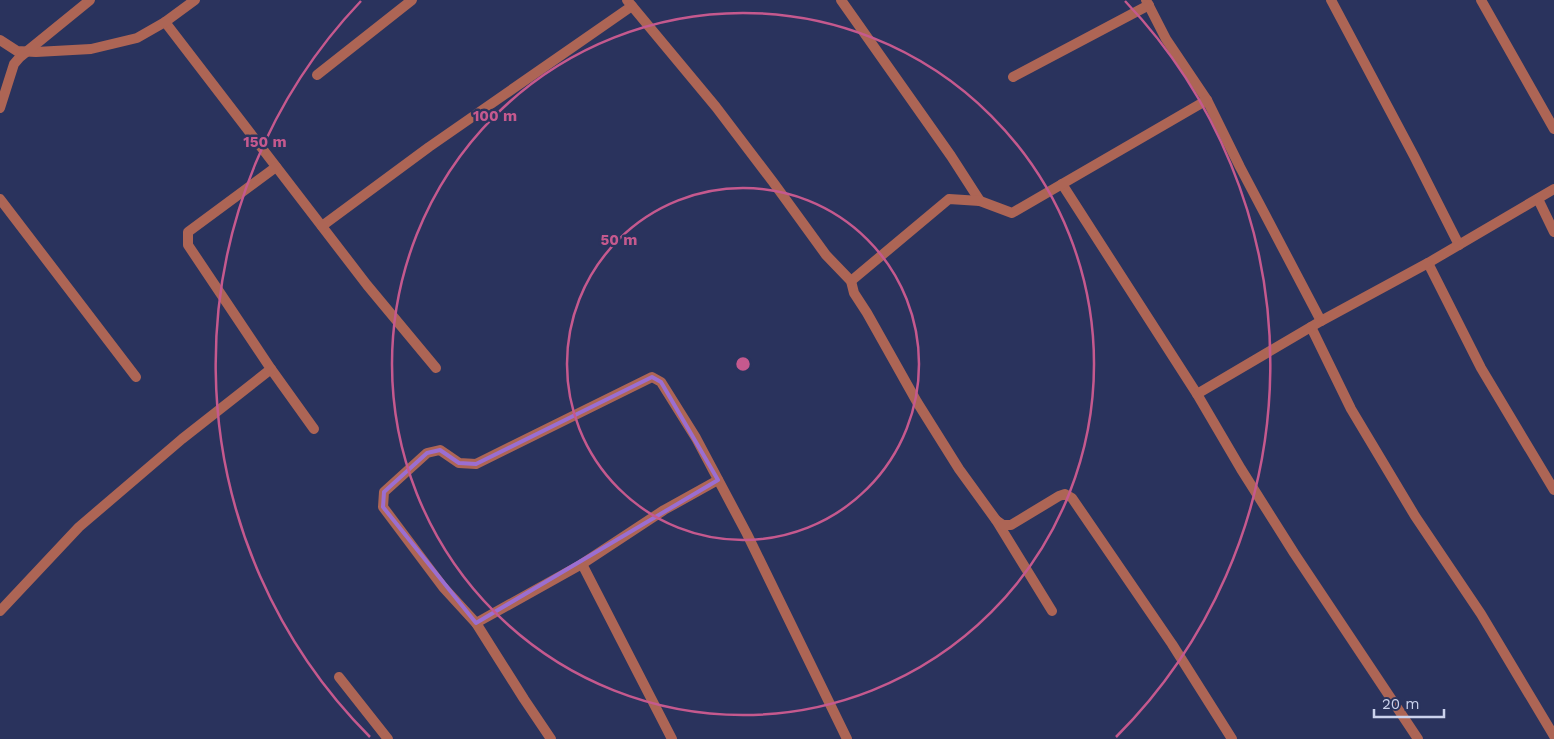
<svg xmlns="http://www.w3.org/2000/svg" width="1554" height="739" viewBox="0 0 1554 739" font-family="'Work Sans',sans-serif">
  <rect width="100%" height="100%" fill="#2a335d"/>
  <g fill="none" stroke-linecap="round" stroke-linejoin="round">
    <!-- street -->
    <g stroke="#ad6555" stroke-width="10">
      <path d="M627,0L716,107L773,182L826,255L851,281L854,293L867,313L917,402L959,469L996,520L1052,611"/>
      <path d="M841,0L951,156L980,201"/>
      <path d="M1146,0L1166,39L1207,100L1240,167L1321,321"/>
      <path d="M1331,0L1414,156L1459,245"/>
      <path d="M1481,0L1554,129"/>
      <path d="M165,22L367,285L436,368"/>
      <path d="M0,40L17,51L36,52L91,49L137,38L165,22L195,0"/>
      <path d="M317,75L412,0"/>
      <path d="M1013,77L1149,5"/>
      <path d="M0,108L14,64L20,57L90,0"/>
      <path d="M1062,184L1197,394L1241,469L1294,553L1418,739"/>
      <path d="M0,199L136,377"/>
      <path d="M1538,199L1554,232"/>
      <path d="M322,226L429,147L632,6"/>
      <path d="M1428,263L1481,368L1554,490"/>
      <path d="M851,281L949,199L980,201L1012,213L1207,100"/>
      <path d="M1311,327L1351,409L1415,516L1481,614L1554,736"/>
      <path d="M271,369L314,429"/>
      <path d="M1197,394L1321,321L1428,263L1554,189"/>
      <path d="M996,520L1003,525H1011L1059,496L1065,494L1072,498L1172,644L1232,739"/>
      <path d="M582,564L672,739"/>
      <path d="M0,611L79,527L182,439L271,369L188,245V232L276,167"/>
      <path d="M476,623L443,587L383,507L384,492L427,453L440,450L459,463L476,464L652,377L661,382L696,438L747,534L847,739"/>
      <path d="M339,677L388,739"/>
      <path d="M551,739L524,699L476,623L582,564L664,510L718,480"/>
    </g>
  </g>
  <!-- marked area -->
  <path fill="none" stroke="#9b6ed1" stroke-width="4" stroke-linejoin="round" d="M652,377L661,382L718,480L476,623L383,507L384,492L427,453L440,450L459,463L476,464Z"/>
  <!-- distance rings -->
  <g fill="none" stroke="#c5598e" stroke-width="2.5">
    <circle cx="743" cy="364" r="176"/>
    <circle cx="743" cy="364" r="351"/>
    <path d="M370 737A527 527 0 0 1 361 1M1125 1A527 527 0 0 1 1116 737"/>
  </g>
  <circle cx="743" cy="364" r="8" fill="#c5598e" stroke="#2a335d" stroke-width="2.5"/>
  <g font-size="15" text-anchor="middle" font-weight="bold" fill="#c5598e" stroke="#2a335d" stroke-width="5" stroke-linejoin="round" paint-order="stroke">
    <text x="495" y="121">100 m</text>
    <text x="265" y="147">150 m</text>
    <text x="619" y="245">50 m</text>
  </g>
  <!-- scale -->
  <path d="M1374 709v8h70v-8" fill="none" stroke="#cbd2ed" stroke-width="2.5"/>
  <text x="1382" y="709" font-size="15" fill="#cbd2ed" stroke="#2a335d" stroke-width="4" paint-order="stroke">20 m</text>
</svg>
